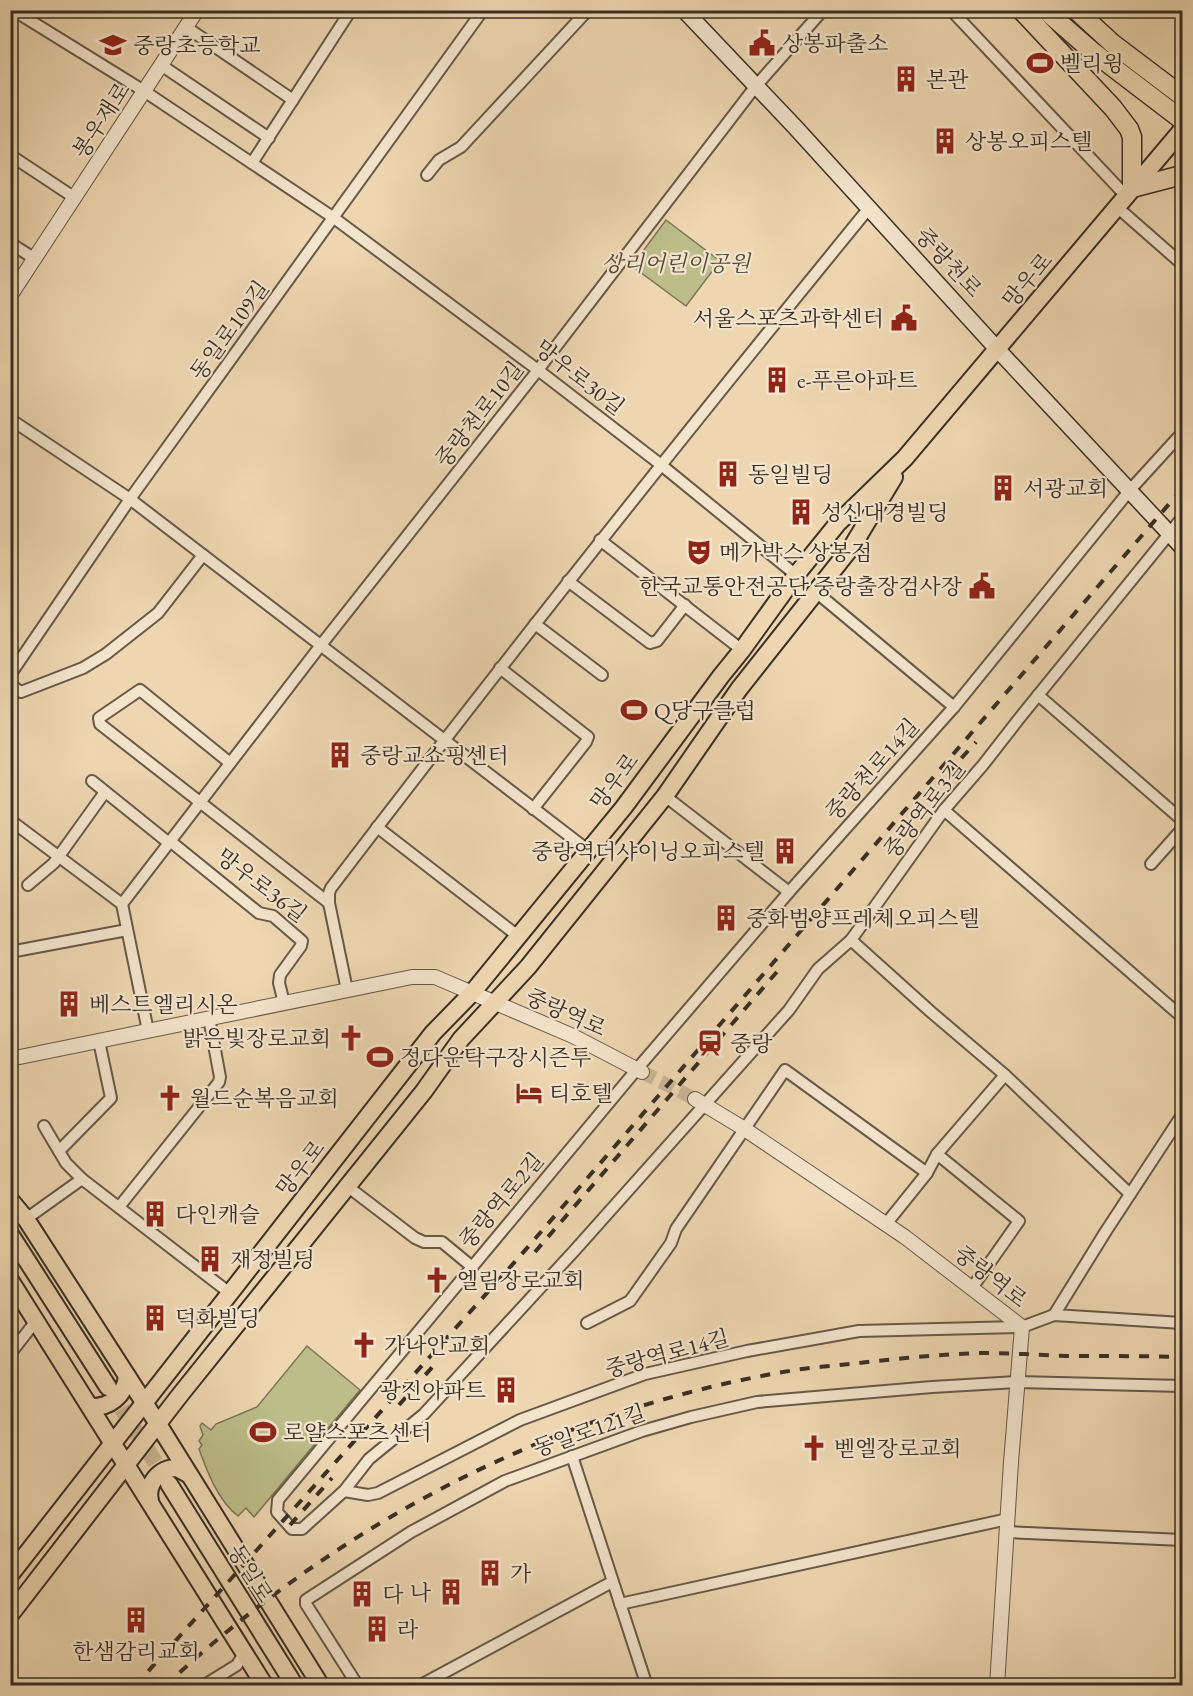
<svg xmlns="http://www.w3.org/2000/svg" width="1193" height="1696" viewBox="0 0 1193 1696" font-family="'EB Garamond','Noto Serif KR',serif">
  <rect width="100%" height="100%" fill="#edd6b0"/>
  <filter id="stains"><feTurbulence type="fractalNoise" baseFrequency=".00333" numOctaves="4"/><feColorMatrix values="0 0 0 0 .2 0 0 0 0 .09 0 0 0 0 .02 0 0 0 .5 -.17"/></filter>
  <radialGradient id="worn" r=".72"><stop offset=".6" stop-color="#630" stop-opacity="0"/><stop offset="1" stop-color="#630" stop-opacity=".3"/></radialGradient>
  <!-- green -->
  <g fill="#bcbd89" stroke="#7a7657" stroke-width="1.5">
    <path d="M666,220L720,261L686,306L632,266Z"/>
    <path d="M307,1346L360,1390L254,1517L246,1508L238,1516C218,1501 207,1471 199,1449L202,1445L199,1441L203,1435L200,1426L202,1423L211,1430L216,1424L257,1407Z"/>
  </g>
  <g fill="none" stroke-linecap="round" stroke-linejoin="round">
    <!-- tertiary-tunnel -->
    <path stroke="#c9b594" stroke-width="14" stroke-dasharray="14 7" stroke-linecap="butt" d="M642,1072L695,1099"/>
    <!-- primary-tunnel -->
    <path stroke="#c9b594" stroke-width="16" stroke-dasharray="16 8" stroke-linecap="butt" d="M109,1388L168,1483"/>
    <!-- minor casing -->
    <g stroke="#665948" stroke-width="14">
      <g id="minor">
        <path d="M13,10L144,91L334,218L538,370L660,464L796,575"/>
        <path d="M951,10L1126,196"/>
        <path d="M186,27L293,100"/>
        <path d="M161,65L269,138"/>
        <path d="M10,155L75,198"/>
        <path d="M252,163L351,10"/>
        <path d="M427,175L439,160L461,147L588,10"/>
        <path d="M1117,207L1182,264"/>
        <path d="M10,243L35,259"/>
        <path d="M10,419L130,499L589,851"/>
        <path d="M1182,433L1130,490L954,707L789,892L637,1069L278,1500L277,1512L292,1529H302L344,1491L369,1459L424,1414L575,1250L789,1010L818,969L851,940L944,810L983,765L1018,720L1182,518"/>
        <path d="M600,540L742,650"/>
        <path d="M568,581L650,643L657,641L685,605"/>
        <path d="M816,592L954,707"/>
        <path d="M535,624L602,675"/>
        <path d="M500,668L588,737L586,742L533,809"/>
        <path d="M10,675L130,499L483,10"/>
        <path d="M10,685L21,692L83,668L106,654L158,613L203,555"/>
        <path d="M1038,695L1182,820"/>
        <path d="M230,763L140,690L99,718L100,724L329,903"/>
        <path d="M92,781L169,843"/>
        <path d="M665,796L789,892"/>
        <path d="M944,810L1182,1017"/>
        <path d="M10,820L122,904L148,1031"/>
        <path d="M377,827L518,936"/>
        <path d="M170,841L259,913L273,916L302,941L301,946L280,975L279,983L284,1003"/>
        <path d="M1151,864L1182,829"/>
        <path d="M28,885L54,863L105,792"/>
        <path d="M122,904L321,645L538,370L755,87L823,10"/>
        <path d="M851,940L931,1012L1005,1075L1130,1194"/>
        <path d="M10,952L127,930"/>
        <path d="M347,990L329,903V893L331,888C506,658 686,432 869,208"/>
        <path d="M44,1126L66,1163L82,1179"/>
        <path d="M59,1151L111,1098L99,1041"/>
        <path d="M937,1154L1019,1221L972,1288"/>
        <path d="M347,1186L415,1238L424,1242H442L471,1266"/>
        <path d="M119,1207L219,1082L220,1077L209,1018"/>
        <path d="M26,1219L82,1179L231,1294"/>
        <path d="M886,1224L927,1173L937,1154L1005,1075"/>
        <path d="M1054,1315L1106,1231L1182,1115"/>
        <path d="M587,1323L630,1301L671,1243L676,1229L785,1070L927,1173"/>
        <path d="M10,1354L36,1321"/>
        <path d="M572,1456L647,1686"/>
        <path d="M344,1491L368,1495L378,1493L520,1420L645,1374L747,1351L859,1331L1022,1327L1054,1315L1182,1323"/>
        <path d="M1007,1532L1182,1540"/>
        <path d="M620,1604L1008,1519"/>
        <path d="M203,1686L237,1665L244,1653"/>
        <path d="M358,1686L306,1604V1600L411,1532L505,1481L642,1431L691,1417L757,1402L932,1387L1017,1382L1182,1386"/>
        <path d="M419,1686L612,1582"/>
      </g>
    </g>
    <!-- tertiary casing -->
    <g stroke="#665948" stroke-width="16">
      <g id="tertiary">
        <path d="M10,296L197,10"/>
        <path d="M10,1059L412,977H435L573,1036L642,1072"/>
        <path d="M695,1099L743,1128L905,1237L1022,1327L1011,1462L997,1686"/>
      </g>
    </g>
    <!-- secondary casing -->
    <g stroke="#392f25" stroke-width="18">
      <path id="secondary" d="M684,10L795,127L998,350L1182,547"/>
    </g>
    <!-- primary casing -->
    <g stroke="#392f25" stroke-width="20">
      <g id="primary">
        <path d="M10,1200L26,1219L158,1424L321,1686"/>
        <path d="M10,1234L108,1387"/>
        <path d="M10,1280L265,1686"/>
        <path d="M90,1407C109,1408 125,1396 127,1376"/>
        <path d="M169,1484L295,1686"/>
        <path d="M150,1501C146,1484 159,1468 177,1468L188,1474"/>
        <path d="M10,1575L433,1033L472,993L624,807L721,676L742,650L796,575L838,523L905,458L1182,130"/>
        <path d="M10,1615L180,1395L424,1091L461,1039L528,967L665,796L739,689L853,545L894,477"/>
      </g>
    </g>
    <!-- trunk casing -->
    <g stroke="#392f25" stroke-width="21">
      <g id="trunk">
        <path d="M1021,10L1113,108L1129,129L1132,137V188L1182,175"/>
        <path d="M1045,10L1093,52L1182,120"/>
        <path d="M1076,10L1112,43L1182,96"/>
      </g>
    </g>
    <!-- minor -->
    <use href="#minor" stroke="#f3e4cc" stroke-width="10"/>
    <!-- tertiary -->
    <use href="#tertiary" stroke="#f3e4cc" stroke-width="14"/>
    <!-- secondary -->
    <use href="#secondary" stroke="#f3e4cc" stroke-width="15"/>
    <!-- primary -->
    <use href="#primary" stroke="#edd6b0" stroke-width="16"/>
    <!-- trunk -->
    <use href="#trunk" stroke="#edd6b0" stroke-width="18"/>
    <!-- rail -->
    <g stroke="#392f25" stroke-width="4" stroke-dasharray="10 10" stroke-linecap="butt">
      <path d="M948,773L976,742"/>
      <path d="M535,1252L782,966"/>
      <path d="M399,1405L435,1364"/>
      <path d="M290,1525L332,1478"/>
      <path d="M135,1686L521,1255L1182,489"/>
      <path d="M165,1686C342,1521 556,1409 795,1370C813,1367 832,1366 850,1364C894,1359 939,1354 983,1353C1011,1353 1038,1355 1066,1356C1105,1356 1144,1356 1182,1357"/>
    </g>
  </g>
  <!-- icons -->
  <defs>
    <g id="civic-bare" transform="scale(2.07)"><path d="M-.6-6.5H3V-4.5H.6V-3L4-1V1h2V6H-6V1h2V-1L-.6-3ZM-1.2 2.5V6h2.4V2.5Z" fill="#8f2418" stroke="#f3e4cc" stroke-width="2.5" paint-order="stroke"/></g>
    <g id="school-bare" transform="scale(2.07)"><path d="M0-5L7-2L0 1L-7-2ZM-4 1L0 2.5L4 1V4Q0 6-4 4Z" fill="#8f2418" stroke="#f3e4cc" stroke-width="2.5" paint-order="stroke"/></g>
    <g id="stadium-bare" transform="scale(2.07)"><path d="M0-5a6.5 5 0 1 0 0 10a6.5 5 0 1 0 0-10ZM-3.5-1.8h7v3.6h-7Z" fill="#8f2418" stroke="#f3e4cc" stroke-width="2.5" paint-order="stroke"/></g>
    <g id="building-bare" transform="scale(2.07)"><path d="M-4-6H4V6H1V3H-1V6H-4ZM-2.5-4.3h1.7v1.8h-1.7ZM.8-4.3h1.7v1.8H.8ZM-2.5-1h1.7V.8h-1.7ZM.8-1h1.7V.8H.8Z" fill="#8f2418" stroke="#f3e4cc" stroke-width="2.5" paint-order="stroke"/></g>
    <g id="theatre-bare" transform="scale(2.07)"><path d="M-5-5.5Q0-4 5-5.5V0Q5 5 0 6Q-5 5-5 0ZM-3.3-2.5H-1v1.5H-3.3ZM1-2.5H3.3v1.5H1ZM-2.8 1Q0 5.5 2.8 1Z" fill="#8f2418" stroke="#f3e4cc" stroke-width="2.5" paint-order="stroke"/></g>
    <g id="church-bare" transform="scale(2.07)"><path d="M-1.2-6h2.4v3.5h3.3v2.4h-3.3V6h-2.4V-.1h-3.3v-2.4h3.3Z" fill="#8f2418" stroke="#f3e4cc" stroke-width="2.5" paint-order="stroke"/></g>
    <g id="station-bare" transform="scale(2.07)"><path d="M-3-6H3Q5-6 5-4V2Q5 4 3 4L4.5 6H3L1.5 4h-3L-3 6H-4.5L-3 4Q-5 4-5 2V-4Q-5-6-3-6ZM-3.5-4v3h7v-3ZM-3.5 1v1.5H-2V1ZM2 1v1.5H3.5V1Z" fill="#8f2418" stroke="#f3e4cc" stroke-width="2.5" paint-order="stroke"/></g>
    <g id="hotel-bare" transform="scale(2.07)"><path d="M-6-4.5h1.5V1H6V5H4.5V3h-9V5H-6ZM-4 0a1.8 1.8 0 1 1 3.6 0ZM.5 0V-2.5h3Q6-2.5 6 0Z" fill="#8f2418" stroke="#f3e4cc" stroke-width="2.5" paint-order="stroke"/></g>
  </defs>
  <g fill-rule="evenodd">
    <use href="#civic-bare" x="762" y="43"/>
    <use href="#school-bare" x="113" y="45"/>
    <use href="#stadium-bare" x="1040" y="63"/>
    <use href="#building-bare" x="906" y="79"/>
    <use href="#building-bare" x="945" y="141"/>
    <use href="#civic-bare" x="904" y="318"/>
    <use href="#building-bare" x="777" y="380"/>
    <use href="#building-bare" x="728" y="474"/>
    <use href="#building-bare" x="1003" y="488"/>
    <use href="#building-bare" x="801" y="512"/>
    <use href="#theatre-bare" x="699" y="552"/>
    <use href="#civic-bare" x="982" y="586"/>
    <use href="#stadium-bare" x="634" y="710"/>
    <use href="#building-bare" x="340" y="755"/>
    <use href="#building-bare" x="785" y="851"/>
    <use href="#building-bare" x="726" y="918"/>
    <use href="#building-bare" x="69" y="1004"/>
    <use href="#church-bare" x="351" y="1038"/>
    <use href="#station-bare" x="710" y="1043"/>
    <use href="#stadium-bare" x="380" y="1057"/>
    <use href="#hotel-bare" x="529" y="1093"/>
    <use href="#church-bare" x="170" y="1098"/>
    <use href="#building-bare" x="155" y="1214"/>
    <use href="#building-bare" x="210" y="1259"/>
    <use href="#church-bare" x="437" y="1280"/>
    <use href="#building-bare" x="155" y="1318"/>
    <use href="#church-bare" x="364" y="1345"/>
    <use href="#building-bare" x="506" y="1390"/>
    <use href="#stadium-bare" x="263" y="1432"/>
    <use href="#church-bare" x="814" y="1448"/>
    <use href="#building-bare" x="490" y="1573"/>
    <use href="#building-bare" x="451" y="1592"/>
    <use href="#building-bare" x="362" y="1594"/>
    <use href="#building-bare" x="136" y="1620"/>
    <use href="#building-bare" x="377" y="1629"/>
  </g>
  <g text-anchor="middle" stroke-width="4.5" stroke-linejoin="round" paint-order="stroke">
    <!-- poi labels -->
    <g font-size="22" fill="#392f25" stroke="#f3e4cc" text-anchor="start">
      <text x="782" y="51">상봉파출소</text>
      <text x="133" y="53">중랑초등학교</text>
      <text x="1060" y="71">벨리윙</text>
      <text x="926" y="87">본관</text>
      <text x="965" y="149">상봉오피스텔</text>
      <text x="884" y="326" text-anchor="end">서울스포츠과학센터</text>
      <text x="797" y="388">e-푸른아파트</text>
      <text x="748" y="482">동일빌딩</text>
      <text x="1023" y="496">서광교회</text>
      <text x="821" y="520">성신대경빌딩</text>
      <text x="719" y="560">메가박스 상봉점</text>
      <text x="962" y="594" text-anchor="end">한국교통안전공단 중랑출장검사장</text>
      <text x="654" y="718">Q당구클럽</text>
      <text x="360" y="763">중랑교쇼핑센터</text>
      <text x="765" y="859" text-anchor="end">중랑역더샤이닝오피스텔</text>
      <text x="746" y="926">중화범양프레체오피스텔</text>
      <text x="89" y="1012">베스트엘리시온</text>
      <text x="331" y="1046" text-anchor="end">밝은빛장로교회</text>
      <text x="730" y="1051">중랑</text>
      <text x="400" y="1065">정다운탁구장시즌투</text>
      <text x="549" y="1101">티호텔</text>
      <text x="190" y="1106">월드순복음교회</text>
      <text x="175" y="1222">다인캐슬</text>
      <text x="230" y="1267">재정빌딩</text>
      <text x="457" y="1288">엘림장로교회</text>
      <text x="175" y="1326">덕화빌딩</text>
      <text x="384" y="1353">가나안교회</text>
      <text x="486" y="1398" text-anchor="end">광진아파트</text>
      <text x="283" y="1440">로얄스포츠센터</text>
      <text x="834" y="1456">벧엘장로교회</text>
      <text x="510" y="1581">가</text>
      <text x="431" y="1600" text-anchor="end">나</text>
      <text x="382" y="1602">다</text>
      <text x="397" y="1637">라</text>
      <text x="136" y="1659" text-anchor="middle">한샘감리교회</text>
    </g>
    <!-- street labels -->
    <g font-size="22" fill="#392f25" stroke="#f3e4cc">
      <text transform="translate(101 120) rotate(-57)" y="8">봉우재로</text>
      <text transform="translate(949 262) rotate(47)" y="8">중랑천로</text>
      <text transform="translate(1027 280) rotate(-50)" y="8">망우로</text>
      <text transform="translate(229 330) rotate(-54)" y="8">동일로109길</text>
      <text transform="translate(580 377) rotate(38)" y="8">망우로30길</text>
      <text transform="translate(479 414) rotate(-52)" y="8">중랑천로10길</text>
      <text transform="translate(872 769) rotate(-48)" y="8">중랑천로14길</text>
      <text transform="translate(614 781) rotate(-53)" y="8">망우로</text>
      <text transform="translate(924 809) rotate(-52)" y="8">중랑역로3길</text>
      <text transform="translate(262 885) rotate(37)" y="8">망우로36길</text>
      <text transform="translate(566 1012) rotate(24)" y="8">중랑역로</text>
      <text transform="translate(300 1168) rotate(-52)" y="8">망우로</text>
      <text transform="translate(501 1200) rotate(-50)" y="8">중랑역로2길</text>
      <text transform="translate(991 1276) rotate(38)" y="8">중랑역로</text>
      <text transform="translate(667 1353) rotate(-15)" y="8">중랑역로14길</text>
      <text transform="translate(589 1430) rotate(-19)" y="8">동일로121길</text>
      <text transform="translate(251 1573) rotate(58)" y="8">동일로</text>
    </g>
    <!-- park labels -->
    <g font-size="22" font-style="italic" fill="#534b39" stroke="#f3e4cc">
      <text x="676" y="271">상리어린이공원</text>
    </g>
  </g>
  <!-- margin -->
  <rect width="1193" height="1696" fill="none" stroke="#edd6b0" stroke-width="36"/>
  <rect x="12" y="12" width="1169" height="1672" fill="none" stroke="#392f25" stroke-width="3"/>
  <rect x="18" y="18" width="1157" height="1660" fill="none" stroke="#392f25" stroke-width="1.5"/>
  <rect width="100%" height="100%" filter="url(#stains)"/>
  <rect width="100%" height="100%" fill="url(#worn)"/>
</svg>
